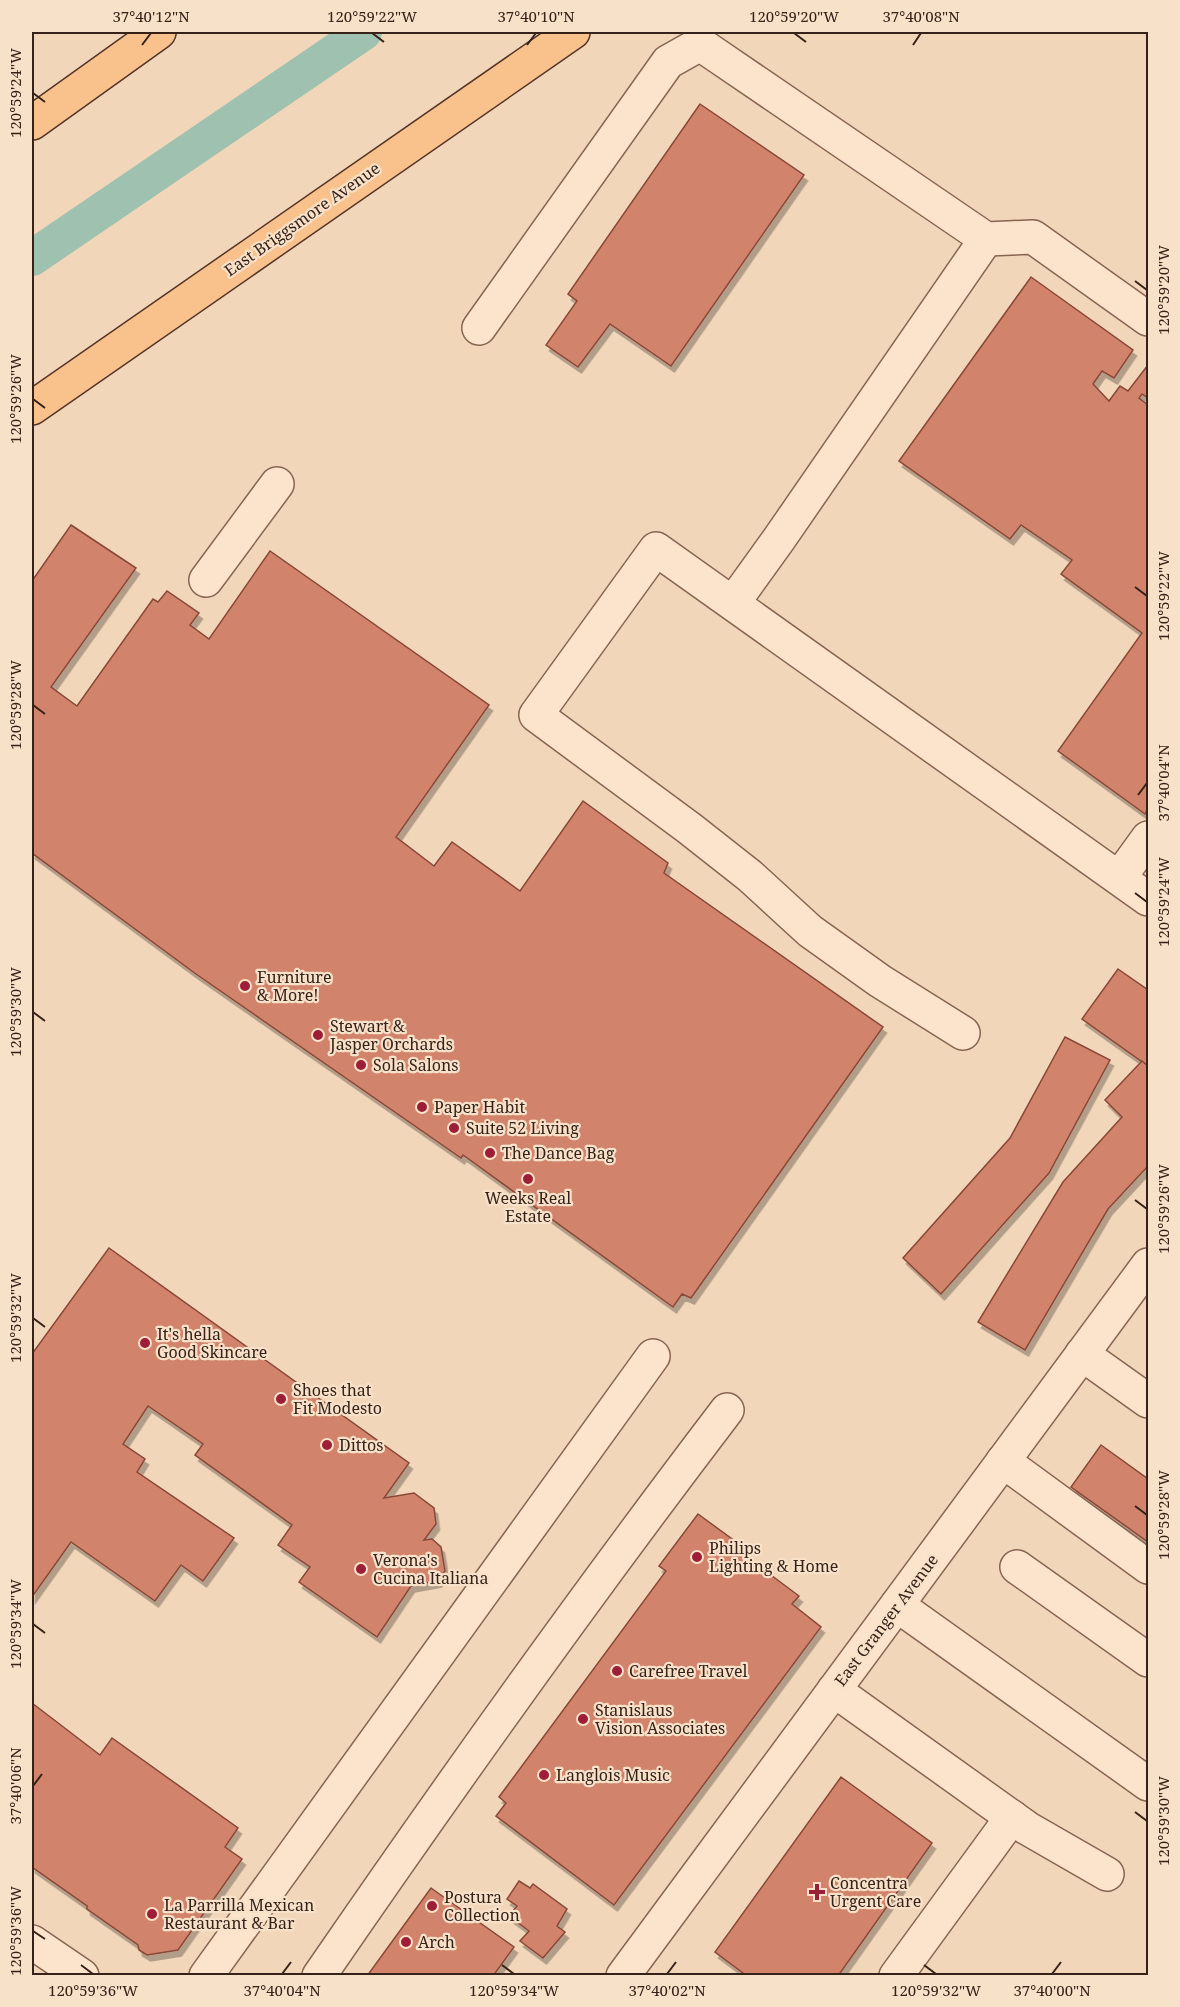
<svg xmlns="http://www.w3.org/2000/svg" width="1180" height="2007" viewBox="0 0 1180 2007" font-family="'Noto Serif',serif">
  <defs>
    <filter id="shadow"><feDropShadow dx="3.5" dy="6" stdDeviation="0" flood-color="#0004"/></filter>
  </defs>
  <rect width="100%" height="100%" fill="#f1d6b9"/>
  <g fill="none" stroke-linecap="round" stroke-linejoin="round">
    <!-- canal -->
    <path stroke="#9ec1b0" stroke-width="36" d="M32,258L364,32"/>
  </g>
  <!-- building -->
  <g fill="#d2836c" stroke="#894837" stroke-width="1.5" filter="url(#shadow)">
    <path d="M700,104L804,175L671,366L610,324L578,367L546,345L577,301L568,294Z"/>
    <path d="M1031,277L1133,350L1114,378L1102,371L1093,384L1109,401L1120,386L1128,391L1148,365V398L1142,394L1139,398L1148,405V809L1145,814L1058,751L1142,633L1061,574L1072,560L1021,525L1010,539L899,461Z"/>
    <path d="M71,525L136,568L51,687L77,706L153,599L158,602L167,591L199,613L190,625L209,639L270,551L489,705L396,837L434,866L452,842L520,891L583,801L668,863L664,873L883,1027L691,1298L682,1294L673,1307L463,1155L461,1158L196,974L32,853V581Z"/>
    <path d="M1118,969L1148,990V1066L1082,1019Z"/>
    <path d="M1065,1037L1110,1060L1049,1173L941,1294L903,1258L1010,1138Z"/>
    <path d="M1142,1061L1148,1066V1166L1108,1209L1025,1350L978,1322L1063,1182L1122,1117L1105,1100Z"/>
    <path d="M109,1248L409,1463L384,1498L414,1493L434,1508L436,1524L424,1540L432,1539L441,1547L445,1571L438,1581L411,1586L377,1637L299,1582L310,1567L278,1545L292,1525L195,1455L203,1444L148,1406L123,1444L145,1459L137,1472L234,1538L203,1581L181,1565L155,1601L71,1542L32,1597V1354Z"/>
    <path d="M1101,1445L1148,1479V1542L1071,1487Z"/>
    <path d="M698,1514L743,1547L740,1552L799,1596L792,1604L821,1627L614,1905L496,1816L506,1803L499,1797L666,1571L659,1566Z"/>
    <path d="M32,1703L100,1755L112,1738L238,1828L225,1847L242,1859L178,1950L147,1955L139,1950L138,1945L87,1909V1906L32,1867Z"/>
    <path d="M841,1777L932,1843L838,1976H747L715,1952Z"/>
    <path d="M519,1881L530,1888L533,1884L567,1909L557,1926L565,1932L543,1958L520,1941L529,1931L509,1916L517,1906L507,1899Z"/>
    <path d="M431,1888L514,1947L493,1976H367Z"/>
  </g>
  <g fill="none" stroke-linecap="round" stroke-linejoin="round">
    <!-- minor casing -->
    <g stroke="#886553" stroke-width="36">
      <g id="minor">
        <path d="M479,328L668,62L700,44L986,239L1033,237L1148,319"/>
        <path d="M206,580L277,484"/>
        <path d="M733,603L779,539L986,239"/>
        <path d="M1119,878L1148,838"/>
        <path d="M963,1033L880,981L810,931L750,876L689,828L536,715L656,549L1148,899"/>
        <path d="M1082,1354L1148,1401"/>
        <path d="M1003,1461L1148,1567"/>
        <path d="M1017,1567L1148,1660"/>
        <path d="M897,1605L1148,1784"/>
        <path d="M834,1690L1027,1828L1107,1874"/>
        <path d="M32,1942L82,1976"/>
        <path d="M206,1976L653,1356"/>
        <path d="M319,1976C451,1784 586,1595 727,1410"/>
        <path d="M623,1976L1148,1265"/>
        <path d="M896,1976L1012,1817"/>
      </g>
    </g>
    <!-- major casing -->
    <g stroke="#553428" stroke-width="36">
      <g id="major">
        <path d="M32,123L159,32"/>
        <path d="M32,408L573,32"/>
      </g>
    </g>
    <!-- minor -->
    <use href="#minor" stroke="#fce4cc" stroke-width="33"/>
    <!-- major -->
    <use href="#major" stroke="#f9c28c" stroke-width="33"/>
  </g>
  <!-- ticks -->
  <path fill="none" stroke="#362219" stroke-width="2" d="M372,33L384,42M794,33L806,42M142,45L151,33M527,45L536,33M913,45L921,33M33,93L45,102M1135,281L1147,290M33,399L45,408M1135,587L1147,596M33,705L45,714M1138,795L1147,783M1135,893L1147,902M33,1012L45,1021M1135,1200L1147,1209M33,1318L45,1327M1135,1506L1147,1515M33,1624L45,1633M33,1786L42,1774M1135,1812L1147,1821M33,1931L45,1939M81,1965L93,1974M502,1965L514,1974M924,1965L936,1974M282,1974L291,1962M667,1974L676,1962M1052,1974L1061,1962"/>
  <!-- markers -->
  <g fill="#9c1e37" stroke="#f8e1c9" stroke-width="2">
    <circle cx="245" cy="986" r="6"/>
    <circle cx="318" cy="1035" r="6"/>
    <circle cx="361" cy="1065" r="6"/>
    <circle cx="422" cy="1107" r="6"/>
    <circle cx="454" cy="1128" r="6"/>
    <circle cx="490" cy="1153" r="6"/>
    <circle cx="528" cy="1179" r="6"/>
    <circle cx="145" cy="1343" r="6"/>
    <circle cx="281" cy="1399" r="6"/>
    <circle cx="327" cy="1445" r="6"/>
    <circle cx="697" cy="1557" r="6"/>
    <circle cx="361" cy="1569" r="6"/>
    <circle cx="617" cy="1671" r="6"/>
    <circle cx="583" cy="1719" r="6"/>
    <circle cx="544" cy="1775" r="6"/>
    <path d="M814 1883h6v6h6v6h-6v6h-6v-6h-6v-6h6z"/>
    <circle cx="432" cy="1906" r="6"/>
    <circle cx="152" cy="1914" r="6"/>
    <circle cx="406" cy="1942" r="6"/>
  </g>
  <g text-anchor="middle" stroke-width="4.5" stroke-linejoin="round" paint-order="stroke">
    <!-- street labels -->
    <g font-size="16" fill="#362219" stroke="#f8e1c9">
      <text transform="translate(302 219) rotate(-35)" y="6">East Briggsmore Avenue</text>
      <text transform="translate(886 1620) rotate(-53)" y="6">East Granger Avenue</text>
    </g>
    <!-- poi labels -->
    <g font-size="16" fill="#362219" stroke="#f8e1c9" text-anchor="start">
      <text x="257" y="983">Furniture<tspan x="257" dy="18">&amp; More!</tspan></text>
      <text x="330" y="1032">Stewart &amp;<tspan x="330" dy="18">Jasper Orchards</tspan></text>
      <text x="373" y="1071">Sola Salons</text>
      <text x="434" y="1113">Paper Habit</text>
      <text x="466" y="1134">Suite 52 Living</text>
      <text x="502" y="1159">The Dance Bag</text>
      <text x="528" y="1204" text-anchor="middle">Weeks Real<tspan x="528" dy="18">Estate</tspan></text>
      <text x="157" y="1340">It's hella<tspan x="157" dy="18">Good Skincare</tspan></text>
      <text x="293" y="1396">Shoes that<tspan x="293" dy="18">Fit Modesto</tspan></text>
      <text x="339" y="1451">Dittos</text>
      <text x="709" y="1554">Philips<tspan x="709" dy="18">Lighting &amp; Home</tspan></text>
      <text x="373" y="1566">Verona's<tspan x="373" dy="18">Cucina Italiana</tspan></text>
      <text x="629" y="1677">Carefree Travel</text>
      <text x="595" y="1716">Stanislaus<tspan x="595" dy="18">Vision Associates</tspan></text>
      <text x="556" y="1781">Langlois Music</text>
      <text x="830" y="1889">Concentra<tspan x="830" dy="18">Urgent Care</tspan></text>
      <text x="444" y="1903">Postura<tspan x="444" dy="18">Collection</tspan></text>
      <text x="164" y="1911">La Parrilla Mexican<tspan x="164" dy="18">Restaurant &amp; Bar</tspan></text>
      <text x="418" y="1948">Arch</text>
    </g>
  </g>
  <!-- border -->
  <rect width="1180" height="2007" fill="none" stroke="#f8e1c9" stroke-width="66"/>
  <rect x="33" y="33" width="1114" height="1941" fill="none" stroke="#362219" stroke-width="2"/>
  <g font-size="15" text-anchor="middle" fill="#362219">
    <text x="151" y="22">37°40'12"N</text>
    <text x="372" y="22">120°59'22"W</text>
    <text x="536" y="22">37°40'10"N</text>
    <text x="794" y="22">120°59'20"W</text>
    <text x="921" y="22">37°40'08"N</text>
    <text transform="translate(16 93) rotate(-90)" y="5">120°59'24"W</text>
    <text transform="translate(1164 290) rotate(-90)" y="5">120°59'20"W</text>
    <text transform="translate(16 399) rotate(-90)" y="5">120°59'26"W</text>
    <text transform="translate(1164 596) rotate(-90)" y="5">120°59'22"W</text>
    <text transform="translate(16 705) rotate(-90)" y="5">120°59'28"W</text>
    <text transform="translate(1164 783) rotate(-90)" y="5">37°40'04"N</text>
    <text transform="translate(1164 902) rotate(-90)" y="5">120°59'24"W</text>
    <text transform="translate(16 1012) rotate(-90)" y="5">120°59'30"W</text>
    <text transform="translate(1164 1209) rotate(-90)" y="5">120°59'26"W</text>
    <text transform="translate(16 1318) rotate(-90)" y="5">120°59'32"W</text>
    <text transform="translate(1164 1515) rotate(-90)" y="5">120°59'28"W</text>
    <text transform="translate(16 1624) rotate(-90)" y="5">120°59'34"W</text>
    <text transform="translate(16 1786) rotate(-90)" y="5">37°40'06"N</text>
    <text transform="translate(1164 1821) rotate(-90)" y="5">120°59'30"W</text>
    <text transform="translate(16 1931) rotate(-90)" y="5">120°59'36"W</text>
    <text x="93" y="1996">120°59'36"W</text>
    <text x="282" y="1996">37°40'04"N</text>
    <text x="514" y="1996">120°59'34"W</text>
    <text x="667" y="1996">37°40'02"N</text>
    <text x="936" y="1996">120°59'32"W</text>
    <text x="1052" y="1996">37°40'00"N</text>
  </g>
</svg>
